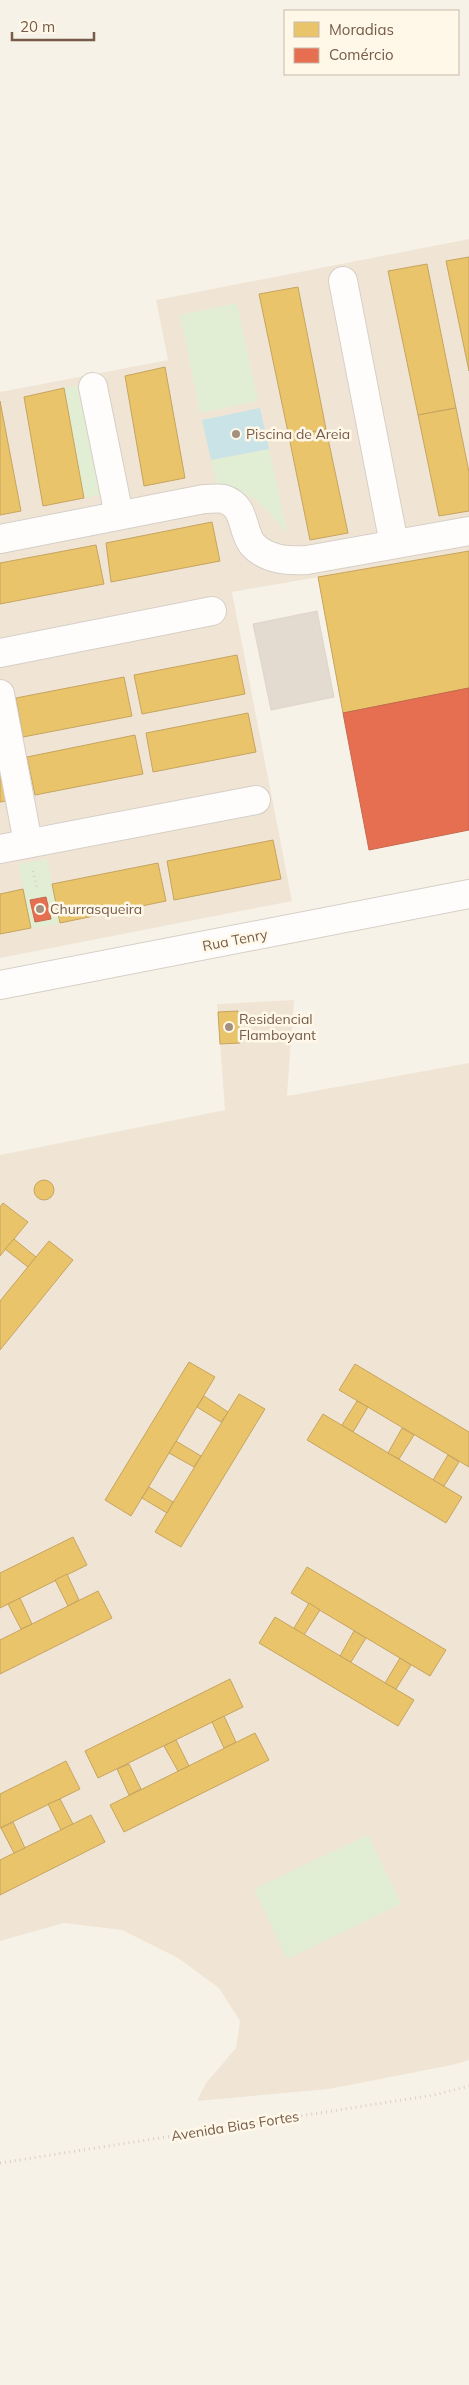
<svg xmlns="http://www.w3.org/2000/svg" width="469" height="2385" viewBox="0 0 469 2385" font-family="Mulish,sans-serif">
  <rect width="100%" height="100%" fill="#f7f2e8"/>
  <!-- residential -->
  <g fill="#f0e5d5">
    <path d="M469,239V551L232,592L292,901L0,958V392L168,360L156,300Z"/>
    <path d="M294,1000L287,1096L469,1063V2060L452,2065L329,2089L197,2101L206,2083L236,2048L240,2021L219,1988L178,1958L122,1930L64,1923L0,1941V1155L225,1110L217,1004Z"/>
  </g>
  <!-- green -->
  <g fill="#e1eed3">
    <path d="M237,303L258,401L200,413L180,315Z"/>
    <path d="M83,385L103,494L84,498L64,388Z"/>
    <path d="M269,449L287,533C266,509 252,488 217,488L211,460Z"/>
    <path d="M47,859L60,923L31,928L18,864Z"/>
    <path d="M368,1835L401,1904L287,1959L254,1889Z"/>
  </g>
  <!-- water -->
  <path fill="#cae3e7" d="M260,408L269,449L211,460L202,420Z"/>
  <!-- homes -->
  <g fill="#e9c46a" stroke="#c6a460">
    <path d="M469,257V371L446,261Z"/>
    <path d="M427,264L456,408L418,415L388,271Z"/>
    <path d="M298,287L326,429L289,437L259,294Z"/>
    <path d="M165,367L185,478L144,486L125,376Z"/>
    <path d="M64,388L84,498L43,506L24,397Z"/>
    <path d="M0,401L21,511L0,515Z"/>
    <path d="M456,408L469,472V511L439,516L418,415Z"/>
    <path d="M326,429L348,533L310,540L289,437Z"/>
    <path d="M212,522L220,561L111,582L106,543Z"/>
    <path d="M96,545L104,584L0,604V563Z"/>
    <path d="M469,551V688L343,713L318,577Z"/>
    <path d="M237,655L245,694L142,714L134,675Z"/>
    <path d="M124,677L132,716L23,737L16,698Z"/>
    <path d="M248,713L256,752L153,772L146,733Z"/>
    <path d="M135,735L143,774L35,795L27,757Z"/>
    <path d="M0,772L6,801L0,802Z"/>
    <path d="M273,840L281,879L174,900L167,861Z"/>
    <path d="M158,863L166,901L60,923L52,884Z"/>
    <path d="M23,889L31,928L0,934V894Z"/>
    <path d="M238,1011L240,1043L220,1044L218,1012Z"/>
    <circle cx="44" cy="1190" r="10"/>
    <path d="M3,1203L28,1222L0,1256V1207Z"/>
    <path d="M14,1239L36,1257L28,1267L5,1249Z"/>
    <path d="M49,1241L73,1260L0,1350V1301Z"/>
    <path d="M189,1362L215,1377L131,1516L105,1500Z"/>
    <path d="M355,1364L469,1432V1467L339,1390Z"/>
    <path d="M239,1394L265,1409L181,1547L155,1532Z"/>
    <path d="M204,1396L228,1412L221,1422L197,1407Z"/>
    <path d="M357,1401L368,1407L353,1432L342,1425Z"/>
    <path d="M323,1414L462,1497L446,1523L307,1440Z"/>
    <path d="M402,1428L414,1435L399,1459L388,1453Z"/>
    <path d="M176,1441L201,1456L194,1467L169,1453Z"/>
    <path d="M448,1455L459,1462L444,1486L433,1480Z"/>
    <path d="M149,1487L173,1502L167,1513L142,1498Z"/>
    <path d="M73,1537L87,1565L0,1608V1573Z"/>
    <path d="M307,1567L446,1650L430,1676L291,1593Z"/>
    <path d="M67,1574L79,1600L68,1606L55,1580Z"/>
    <path d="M98,1591L112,1618L0,1674V1640Z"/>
    <path d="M20,1598L32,1624L21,1629L8,1604Z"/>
    <path d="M309,1603L320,1610L304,1635L294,1628Z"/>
    <path d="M275,1617L414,1700L398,1726L259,1643Z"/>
    <path d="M354,1631L366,1638L351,1662L340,1656Z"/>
    <path d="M400,1658L411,1665L396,1689L385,1683Z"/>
    <path d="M230,1679L243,1707L98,1778L85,1751Z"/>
    <path d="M224,1716L236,1742L224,1748L212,1722Z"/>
    <path d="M255,1733L269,1760L124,1832L110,1805Z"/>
    <path d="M176,1740L189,1766L178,1771L164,1746Z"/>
    <path d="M66,1761L80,1789L0,1828V1794Z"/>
    <path d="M129,1764L141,1789L129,1795L117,1769Z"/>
    <path d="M60,1799L73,1824L61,1830L48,1804Z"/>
    <path d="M91,1815L105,1842L0,1895V1860Z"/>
    <path d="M13,1822L25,1848L14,1853L1,1828Z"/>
  </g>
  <!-- shops -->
  <g fill="#e76f51" stroke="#c5694e">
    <path d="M469,688V830L369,850L343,713Z"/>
    <path d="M46,897L51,919L35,922L30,900Z"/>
  </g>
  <!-- building -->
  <path fill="#e3dad0" stroke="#dfd5ca" d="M317,611L334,697L271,710L253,624Z"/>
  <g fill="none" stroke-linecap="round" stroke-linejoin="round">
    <!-- minor casing -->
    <g stroke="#d6cfc7" stroke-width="30">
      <g id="minor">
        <path d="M343,281L394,544"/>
        <path d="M93,387L119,515"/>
        <path d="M0,539L204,499C210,499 218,498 224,499C246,506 241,529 252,544C266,560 288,561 307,560L469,531"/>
        <path d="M0,653L212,611"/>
        <path d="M0,694L28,843"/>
        <path d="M0,849L256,800"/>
        <path d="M0,985L469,894"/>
      </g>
    </g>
    <!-- path -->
    <g stroke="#d8d0c9" stroke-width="3" stroke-dasharray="1 4" stroke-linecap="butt">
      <path d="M33,871L37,888"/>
      <path d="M0,2163L434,2095L469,2086"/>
    </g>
    <!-- minor -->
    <use href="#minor" stroke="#fefdfc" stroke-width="28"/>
  </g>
  <!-- markers -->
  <g fill="#a29080" stroke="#fff8e9" stroke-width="2">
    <circle cx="236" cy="434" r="5"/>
    <circle cx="40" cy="909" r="5"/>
    <circle cx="229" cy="1027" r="5"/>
  </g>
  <g text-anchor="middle" stroke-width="5" stroke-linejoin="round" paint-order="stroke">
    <!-- poi labels -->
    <g font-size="14" fill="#755b48" stroke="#fff8e9" text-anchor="start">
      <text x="246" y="439">Piscina de Areia</text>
      <text x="50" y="914">Churrasqueira</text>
      <text x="239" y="1024">Residencial<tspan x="239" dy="16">Flamboyant</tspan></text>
    </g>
    <!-- street labels -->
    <g font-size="14" fill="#755b48" stroke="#fff8e9">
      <text transform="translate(235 940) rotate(-11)" y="5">Rua Tenry</text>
      <text transform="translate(235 2126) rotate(-9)" y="5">Avenida Bias Fortes</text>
    </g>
  </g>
  <!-- legend -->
  <rect x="284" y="10" width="175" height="65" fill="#fff8e9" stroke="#c8b9a9"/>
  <rect x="294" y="22" width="25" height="15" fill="#e9c46a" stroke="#c8b9a9"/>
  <text x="329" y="35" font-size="15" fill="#755b48">Moradias</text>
  <rect x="294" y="48" width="25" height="15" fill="#e76f51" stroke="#c8b9a9"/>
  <text x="329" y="60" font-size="15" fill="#755b48">Comércio</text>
  <!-- scale -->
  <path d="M12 32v8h82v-8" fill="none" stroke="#755b48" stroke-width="2.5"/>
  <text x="20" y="32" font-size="15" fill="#755b48" stroke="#fff8e9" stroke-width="4" paint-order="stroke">20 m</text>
</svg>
